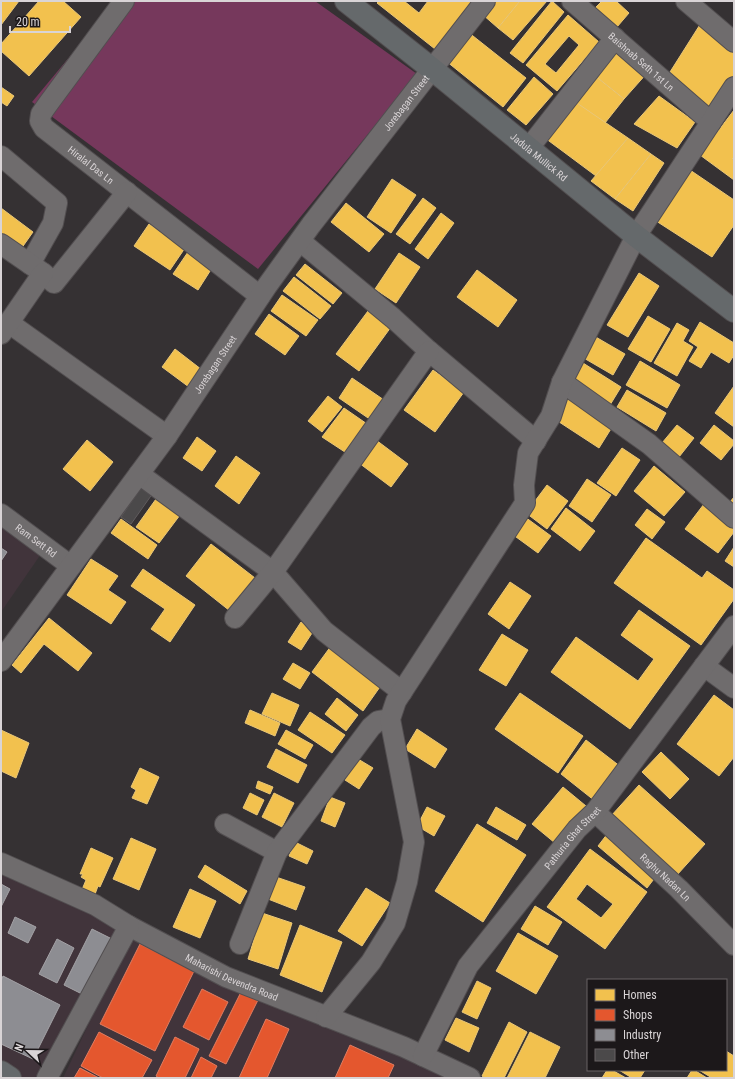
<svg xmlns="http://www.w3.org/2000/svg" width="735" height="1079" viewBox="0 0 735 1079" font-family="'Roboto Condensed',sans-serif">
  <rect width="100%" height="100%" fill="#353133"/>
  <!-- built -->
  <g fill="#41343b">
    <path d="M1,525L41,554L1,612Z"/>
    <path d="M1,861L123,929L43,1078H1Z"/>
    <path d="M130,937L457,1078H63Z"/>
  </g>
  <!-- green -->
  <path fill="#76385c" d="M116,1H315L417,74L258,269L32,102Z"/>
  <!-- homes -->
  <g fill="#f2c14e" stroke="#eac777" fill-rule="evenodd">
    <path d="M1,1H19L1,25Z"/>
    <path d="M39,1H63L81,17L29,76L1,51V44Z"/>
    <path d="M379,1H404L419,13L428,1H474L476,2L435,49L377,3Z"/>
    <path d="M493,1H520L498,28L482,14Z"/>
    <path d="M520,1H547L513,40L498,28Z"/>
    <path d="M552,1L564,12L523,63L510,53Z"/>
    <path d="M602,1H616L629,13L617,27L595,8Z"/>
    <path d="M568,15L599,42L557,91L526,65ZM569,36L579,45L556,73L545,64Z"/>
    <path d="M701,23L734,53V80L711,115L670,72Z"/>
    <path d="M468,32L526,78L503,107L446,61Z"/>
    <path d="M618,45L648,72L624,99L594,75Z"/>
    <path d="M594,75L624,99L605,123L574,101Z"/>
    <path d="M534,77L553,94L526,125L507,110Z"/>
    <path d="M1,87L14,96L7,106L1,102Z"/>
    <path d="M659,96L695,122L677,148L634,124Z"/>
    <path d="M574,101L628,138L596,176L545,138Z"/>
    <path d="M734,110V157L732,159L734,160V180L700,155Z"/>
    <path d="M628,138L651,154L615,199L591,181Z"/>
    <path d="M651,154L664,163L633,211L615,199Z"/>
    <path d="M690,170L734,200V225L712,257L653,219Z"/>
    <path d="M392,179L416,195L391,233L367,217Z"/>
    <path d="M423,198L436,208L410,244L396,234Z"/>
    <path d="M346,203L384,234L369,252L331,222Z"/>
    <path d="M1,208L33,232L21,249L1,234Z"/>
    <path d="M441,213L454,223L428,259L415,249Z"/>
    <path d="M149,224L185,248L170,270L134,246Z"/>
    <path d="M188,252L212,268L198,290L173,274Z"/>
    <path d="M399,253L420,267L396,303L375,289Z"/>
    <path d="M305,264L342,293L333,304L296,275Z"/>
    <path d="M477,270L517,300L498,327L457,297Z"/>
    <path d="M639,273L659,286L628,337L607,325Z"/>
    <path d="M294,277L331,306L320,319L283,291Z"/>
    <path d="M282,295L318,320L306,336L271,311Z"/>
    <path d="M368,311L391,327L359,371L336,354Z"/>
    <path d="M269,314L299,336L285,355L255,334Z"/>
    <path d="M648,316L670,329L651,362L628,349Z"/>
    <path d="M700,322L734,343V355L729,363L711,352L701,368L689,361L698,347L689,341Z"/>
    <path d="M677,323L689,330L683,341L693,347L677,376L654,363Z"/>
    <path d="M594,336L625,354L613,375L582,357Z"/>
    <path d="M175,349L206,373L193,390L162,367Z"/>
    <path d="M640,361L680,385L667,408L626,385Z"/>
    <path d="M583,363L621,387L610,405L572,381Z"/>
    <path d="M433,370L464,392L435,432L404,410Z"/>
    <path d="M352,378L384,400L371,420L339,398Z"/>
    <path d="M734,386V427L715,413Z"/>
    <path d="M627,390L666,413L656,431L617,407Z"/>
    <path d="M568,394L614,424L599,448L553,418Z"/>
    <path d="M328,396L342,407L322,432L308,421Z"/>
    <path d="M344,408L370,426L351,456L322,437Z"/>
    <path d="M677,425L694,438L679,457L662,443Z"/>
    <path d="M714,425L734,441V444L721,460L700,443Z"/>
    <path d="M197,437L216,451L202,471L183,458Z"/>
    <path d="M87,440L113,462L90,491L63,469Z"/>
    <path d="M376,440L408,464L391,487L359,463Z"/>
    <path d="M622,448L640,460L616,496L597,483Z"/>
    <path d="M236,456L260,473L239,504L215,486Z"/>
    <path d="M654,466L685,492L664,516L634,491Z"/>
    <path d="M587,479L611,495L592,522L569,506Z"/>
    <path d="M547,485L568,501L547,529L526,513Z"/>
    <path d="M734,497V513L726,507Z"/>
    <path d="M156,499L180,515L159,543L136,527Z"/>
    <path d="M704,504L734,526V532L718,553L685,529Z"/>
    <path d="M566,508L595,531L580,551L551,529Z"/>
    <path d="M647,509L665,522L652,539L635,525Z"/>
    <path d="M525,517L551,536L538,553L512,534Z"/>
    <path d="M121,519L157,545L148,559L111,533Z"/>
    <path d="M646,538L702,578L707,571L734,590V599L701,645L614,583Z"/>
    <path d="M211,544L255,578L230,611L186,576Z"/>
    <path d="M734,547V567L725,561Z"/>
    <path d="M91,559L118,576L108,590L126,602L111,624L67,595Z"/>
    <path d="M143,569L195,605L170,642L151,629L165,609L131,586Z"/>
    <path d="M510,582L531,596L509,629L488,614Z"/>
    <path d="M639,610L690,646L630,729L551,672L576,637L638,681L654,659L621,635Z"/>
    <path d="M49,618L92,653L78,671L44,644L21,673L12,665Z"/>
    <path d="M301,622L314,630L301,650L288,642Z"/>
    <path d="M502,634L528,650L506,686L479,670Z"/>
    <path d="M331,646L382,684L363,711L312,672Z"/>
    <path d="M293,663L310,673L300,689L283,679Z"/>
    <path d="M272,693L299,705L290,726L262,714Z"/>
    <path d="M520,693L583,736L558,773L495,729Z"/>
    <path d="M714,695L734,710V757L719,776L677,744Z"/>
    <path d="M337,698L358,715L346,731L325,714Z"/>
    <path d="M250,710L280,723L275,736L245,723Z"/>
    <path d="M310,712L345,735L332,753L298,730Z"/>
    <path d="M417,729L447,749L435,768L405,749Z"/>
    <path d="M1,730L29,743L16,778L1,771Z"/>
    <path d="M286,730L313,745L305,759L278,744Z"/>
    <path d="M586,740L621,767L595,801L561,774Z"/>
    <path d="M276,749L307,765L298,783L267,767Z"/>
    <path d="M661,752L689,779L670,799L642,772Z"/>
    <path d="M358,759L373,768L359,789L345,780Z"/>
    <path d="M140,768L159,777L147,804L132,798L136,790L131,787Z"/>
    <path d="M258,781L273,787L270,794L256,788Z"/>
    <path d="M639,785L705,844L677,875L611,816Z"/>
    <path d="M563,787L586,806L555,843L532,824Z"/>
    <path d="M250,793L264,800L257,815L243,808Z"/>
    <path d="M274,793L294,803L282,827L262,817Z"/>
    <path d="M330,797L345,803L335,827L321,821Z"/>
    <path d="M427,807L445,816L434,836L417,826Z"/>
    <path d="M496,807L526,825L517,840L487,823Z"/>
    <path d="M477,824L526,855L483,922L435,891Z"/>
    <path d="M608,833L657,875L647,888L598,846Z"/>
    <path d="M131,838L156,849L139,890L113,879Z"/>
    <path d="M295,842L313,851L307,864L289,856Z"/>
    <path d="M91,848L113,858L100,887L98,886L94,897L81,892L86,880L81,877L83,874H80Z"/>
    <path d="M590,849L647,892L605,949L547,907ZM587,884L613,904L601,918L576,899Z"/>
    <path d="M205,865L247,891L240,904L198,877Z"/>
    <path d="M276,877L305,887L296,910L268,899Z"/>
    <path d="M366,888L390,903L362,946L338,931Z"/>
    <path d="M190,889L216,901L200,938L173,927Z"/>
    <path d="M535,906L562,922L548,945L521,929Z"/>
    <path d="M262,913L292,923L278,969L248,959Z"/>
    <path d="M300,925L342,942L322,992L280,975Z"/>
    <path d="M518,933L558,956L536,994L496,971Z"/>
    <path d="M477,981L491,988L477,1019L462,1012Z"/>
    <path d="M456,1018L479,1028L469,1052L445,1040Z"/>
    <path d="M509,1022L527,1032L504,1078H485L482,1076Z"/>
    <path d="M530,1032L560,1047L545,1078H507Z"/>
    <path d="M726,1051L734,1056V1078H712L699,1070H726Z"/>
    <path d="M607,1070H612L626,1078H602Z"/>
    <path d="M619,1070H645L640,1078H632Z"/>
    <path d="M692,1070H694L707,1078H687Z"/>
  </g>
  <!-- shops -->
  <g fill="#e4572e" stroke="#e17c60">
    <path d="M140,944L194,971L155,1051L100,1024Z"/>
    <path d="M202,989L228,1002L209,1040L183,1027Z"/>
    <path d="M242,990L259,998L226,1064L209,1056Z"/>
    <path d="M266,1019L289,1029L267,1078H239Z"/>
    <path d="M99,1032L152,1060L142,1078H103L81,1066Z"/>
    <path d="M175,1037L199,1049L185,1078H159L156,1076Z"/>
    <path d="M350,1045L394,1065L388,1078H335Z"/>
    <path d="M201,1057L217,1066L211,1078H191Z"/>
    <path d="M80,1068L99,1078H74Z"/>
  </g>
  <!-- industry -->
  <g fill="#8d8d92" stroke="#a4a2a6">
    <path d="M1,548L7,552L1,561Z"/>
    <path d="M1,884L10,889L1,907Z"/>
    <path d="M15,917L36,927L28,943L8,933Z"/>
    <path d="M92,929L112,939L84,995L64,985Z"/>
    <path d="M57,939L74,948L57,983L39,974Z"/>
    <path d="M3,976L60,1005L33,1059L1,1044V981Z"/>
  </g>
  <!-- building -->
  <path fill="#4b494a" stroke="#605c5e" d="M143,485L153,493L131,524L121,517Z"/>
  <g fill="none" stroke-linecap="round" stroke-linejoin="round">
    <!-- minor casing -->
    <g stroke="#524e50" stroke-width="22">
      <g id="minor">
        <path id="s1" d="M124,1L48,104L41,114L40,121L44,128L260,296"/>
        <path id="s2" d="M572,1L711,122"/>
        <path d="M686,1L734,42"/>
        <path d="M528,149L615,38"/>
        <path d="M1,156L57,203L53,223L30,264"/>
        <path d="M300,241L393,318L429,351L536,441"/>
        <path d="M1,244L43,273L54,283L127,192"/>
        <path d="M9,323L167,436"/>
        <path d="M1,334L43,273"/>
        <path d="M562,382L649,444L734,518"/>
        <path d="M139,474L273,572L324,631L402,692"/>
        <path id="s3" d="M1,514L71,566"/>
        <path d="M235,618L273,572L429,351"/>
        <path id="s4" d="M1,661L167,436L267,286L311,225L485,1"/>
        <path d="M704,666L734,688"/>
        <path id="s5" d="M595,812L679,889L734,945"/>
        <path d="M225,824L277,852"/>
        <path id="s6" d="M1,863L95,905L129,926L226,977L404,1047L470,1078"/>
        <path d="M240,944L277,852L371,727L378,721L390,719"/>
        <path d="M326,1017L371,962L395,923L407,882L414,842L390,719L396,701L525,503L524,485L528,453L551,416L562,382L636,236L734,87"/>
        <path id="s7" d="M423,1056L468,966L577,829L595,812L734,626"/>
        <path d="M47,1078L129,926"/>
      </g>
    </g>
    <!-- major casing -->
    <g stroke="#524e50" stroke-width="24">
      <g id="major">
        <path id="s8" d="M346,1L432,69L636,236L734,311"/>
        <path d="M1,1072L10,1078"/>
      </g>
    </g>
    <!-- minor -->
    <use href="#minor" stroke="#6f6c6d" stroke-width="20"/>
    <!-- major -->
    <use href="#major" stroke="#65696b" stroke-width="22"/>
  </g>
  <g text-anchor="middle" stroke-width="4" stroke-linejoin="round" paint-order="stroke">
    <!-- street labels -->
    <g font-size="10" fill="#d9d4d6" stroke="#1c181a">
      <text dy="4" stroke="none"><textPath href="#s2" startOffset="92">Baishnab Seth 1st Ln</textPath></text>
      <text dy="4" stroke="none"><textPath href="#s4" startOffset="690">Jorebagan Street</textPath></text>
      <text dy="4" stroke="none"><textPath href="#s8" startOffset="248">Jadula Mullick Rd</textPath></text>
      <text dy="4" stroke="none"><textPath href="#s1" startOffset="215">Hiralal Das Ln</textPath></text>
      <text dy="4" stroke="none"><textPath href="#s4" startOffset="366">Jorebagan Street</textPath></text>
      <text dy="4" stroke="none"><textPath href="#s3" startOffset="44">Ram Sett Rd</textPath></text>
      <text dy="4" stroke="none"><textPath href="#s7" startOffset="266">Pathuria Ghat Street</textPath></text>
      <text dy="4" stroke="none"><textPath href="#s5" startOffset="96">Raghu Nadan Ln</textPath></text>
      <text dy="4" stroke="none"><textPath href="#s6" startOffset="258">Maharishi Devendra Road</textPath></text>
    </g>
  </g>
  <!-- border -->
  <rect width="735" height="1079" fill="none" stroke="#d9d4d6" stroke-width="4"/>
  <!-- legend -->
  <rect x="587" y="979" width="140" height="92" fill="#1c181a" stroke="#686365"/>
  <rect x="595" y="989" width="20" height="12" fill="#f2c14e" stroke="#686365"/>
  <text x="623" y="999" font-size="12" fill="#d9d4d6">Homes</text>
  <rect x="595" y="1009" width="20" height="12" fill="#e4572e" stroke="#686365"/>
  <text x="623" y="1019" font-size="12" fill="#d9d4d6">Shops</text>
  <rect x="595" y="1029" width="20" height="12" fill="#8d8d92" stroke="#686365"/>
  <text x="623" y="1039" font-size="12" fill="#d9d4d6">Industry</text>
  <rect x="595" y="1049" width="20" height="12" fill="#4b494a" stroke="#686365"/>
  <text x="623" y="1059" font-size="12" fill="#d9d4d6">Other</text>
  <!-- north arrow -->
  <g transform="translate(28 1051) rotate(292)" stroke="#1c181a" stroke-width="3" paint-order="stroke">
  <path d="M0-3L7 15L0 10L-7 15Z" fill="#d9d4d6"/>
  <text y="-6" font-size="11" font-weight="bold" text-anchor="middle" fill="#d9d4d6">N</text>
  </g>
  <!-- scale -->
  <path d="M10 26v6h60v-6" fill="none" stroke="#d9d4d6" stroke-width="2"/>
  <text x="16" y="26" font-size="12" fill="#d9d4d6" stroke="#1c181a" stroke-width="3" paint-order="stroke">20 m</text>
</svg>
